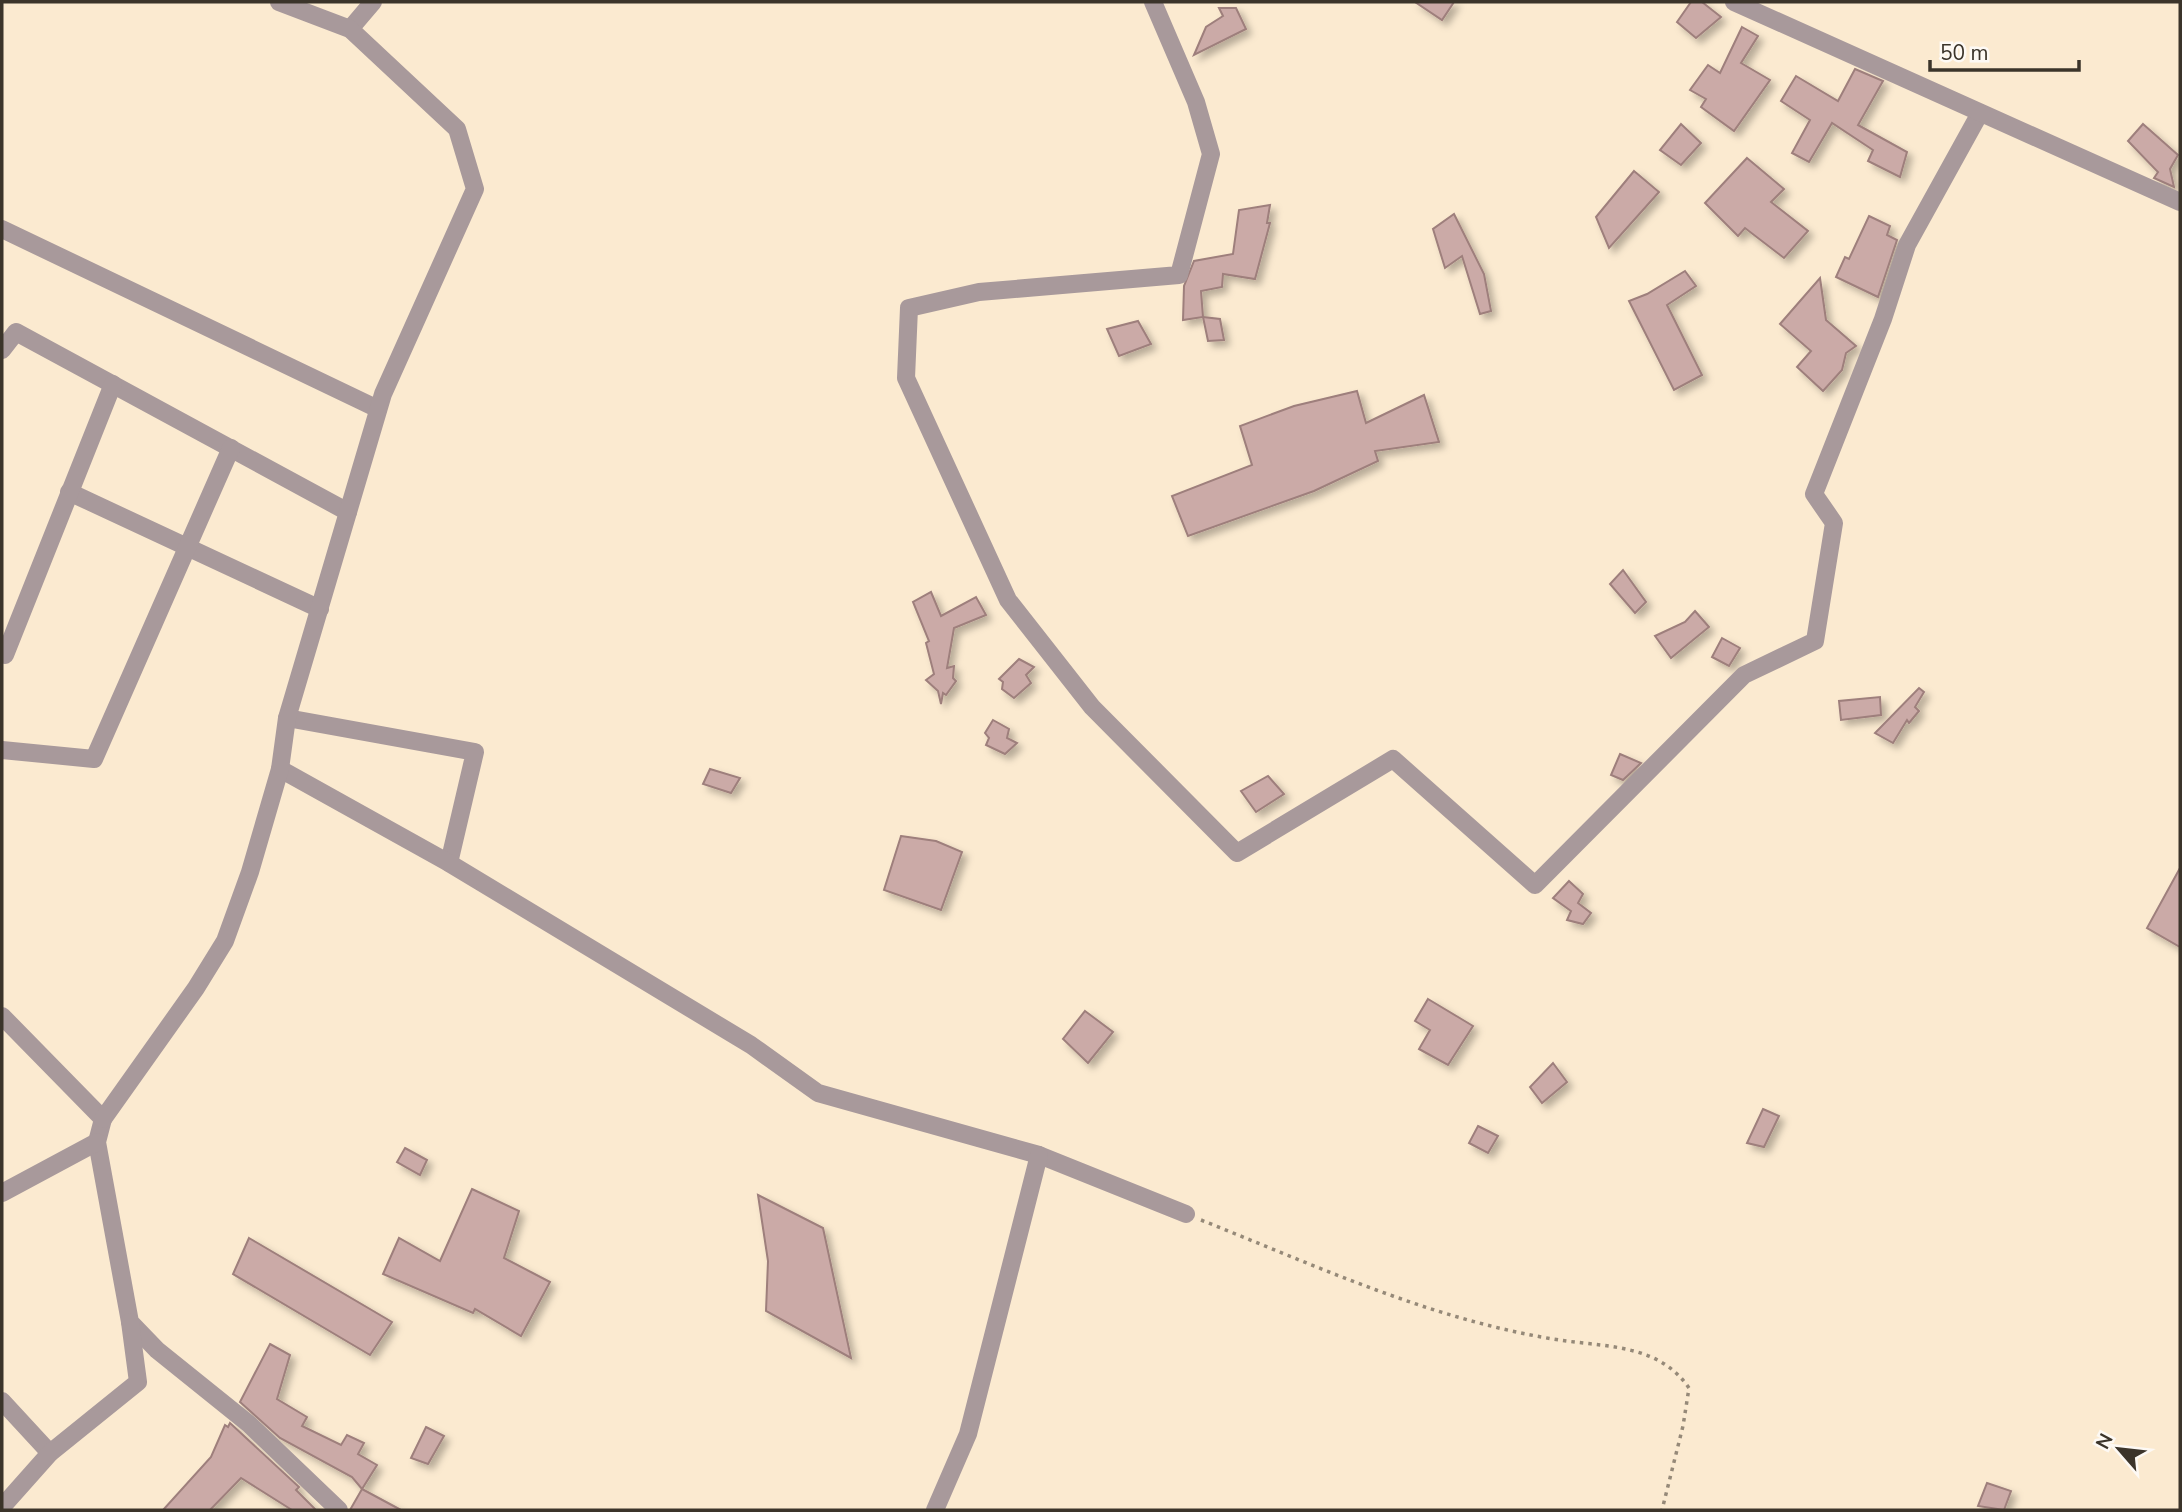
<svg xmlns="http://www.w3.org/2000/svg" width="2182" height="1512" viewBox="0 0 2182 1512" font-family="'Nunito Sans',sans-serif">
  <defs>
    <filter id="shadow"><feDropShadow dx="5" dy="5" stdDeviation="3.5" flood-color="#0004"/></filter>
  </defs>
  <rect width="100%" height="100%" fill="#fbead0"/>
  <!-- building -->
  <g fill="#cbaaa7" stroke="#9e7f7c" stroke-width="2" filter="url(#shadow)">
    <path d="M1415,2H1454L1442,20Z"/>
    <path d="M1691,2H1702L1721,17L1696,38L1677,22Z"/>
    <path d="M1219,8H1236L1246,29L1194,55L1206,27L1223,16Z"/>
    <path d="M1742,27L1758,36L1741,63L1770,80L1734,131L1701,107L1706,99L1690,90L1708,65L1720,73Z"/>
    <path d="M1855,69L1883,81L1858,125L1907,152L1900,177L1868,161L1873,150L1832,123L1809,162L1792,153L1810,120L1781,101L1796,76L1838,101Z"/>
    <path d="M1681,124L1701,143L1681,165L1660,150Z"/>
    <path d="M2143,124L2178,155L2170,169L2174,187L2154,178L2158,172L2128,141Z"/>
    <path d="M1747,158L1784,189L1771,202L1808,231L1784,258L1745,228L1738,236L1705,203Z"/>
    <path d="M1634,171L1659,192L1609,248L1596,217Z"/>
    <path d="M1270,205L1267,223H1270L1255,279L1223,274L1222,287L1201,291L1203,317L1183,320L1184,286L1194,261L1233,254L1239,210Z"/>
    <path d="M1454,214L1484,274L1491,311L1480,314L1462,256L1445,268L1433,229Z"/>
    <path d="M1869,216L1890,226L1887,235L1897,240L1878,297L1836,277L1845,257L1849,259Z"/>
    <path d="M1685,271L1696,286L1667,305L1702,375L1674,390L1629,301L1647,294Z"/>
    <path d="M1820,278L1826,320L1856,346L1846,353L1842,370L1823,391L1797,367L1811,351L1780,324Z"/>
    <path d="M1203,317L1220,319L1224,340L1208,341Z"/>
    <path d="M1138,321L1151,344L1119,356L1107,329Z"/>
    <path d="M1357,391L1366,423L1424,395L1439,442L1375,451L1378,461L1314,491L1188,536L1172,496L1252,465L1240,426L1294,406Z"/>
    <path d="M1623,570L1646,602L1635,613L1610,584Z"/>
    <path d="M931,592L941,616L976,597L986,615L954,628L947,668L954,666L953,678L956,681L946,695L943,693L941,704L938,691L926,680L934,674L926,643L929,641L913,602Z"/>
    <path d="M1695,611L1709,627L1671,658L1655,636L1685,622Z"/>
    <path d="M1722,638L1740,648L1729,666L1712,657Z"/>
    <path d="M1019,659L1034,667L1026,675L1031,683L1014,698L1002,689L1003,682L999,679Z"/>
    <path d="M1919,688L1924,692L1915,707L1919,711L1909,723L1907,720L1893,743L1875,733Z"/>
    <path d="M1880,697L1881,715L1841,720L1839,701Z"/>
    <path d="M993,720L1009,729L1007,738L1017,743L1005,754L986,745L989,738L985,733Z"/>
    <path d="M1620,754L1641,763L1623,780L1611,775Z"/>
    <path d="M710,769L740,778L731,793L703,784Z"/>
    <path d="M1268,776L1284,794L1256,812L1241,791Z"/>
    <path d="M901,836L936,841L962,852L941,910L884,890Z"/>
    <path d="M2180,868V947L2147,928Z"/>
    <path d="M1569,881L1583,894L1578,903L1591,913L1583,924L1567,920L1571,911L1553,898Z"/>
    <path d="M1428,999L1473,1026L1448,1065L1419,1049L1430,1030L1415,1021Z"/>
    <path d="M1085,1011L1113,1032L1088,1063L1063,1039Z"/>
    <path d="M1553,1063L1567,1082L1542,1103L1530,1087Z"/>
    <path d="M1763,1109L1779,1116L1764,1147L1747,1143Z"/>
    <path d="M1478,1126L1498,1136L1488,1153L1469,1143Z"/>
    <path d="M405,1148L427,1160L420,1175L397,1162Z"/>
    <path d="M472,1189L519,1211L504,1258L550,1282L521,1336L475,1309L473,1313L383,1274L399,1238L440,1261Z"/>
    <path d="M758,1195L823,1228L851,1358L766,1311L768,1261Z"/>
    <path d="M249,1238L392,1322L370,1355L233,1274Z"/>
    <path d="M270,1344L290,1355L277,1399L307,1417L302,1426L341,1445L347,1435L364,1443L358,1454L377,1465L362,1489L352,1477L280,1438L240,1402Z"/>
    <path d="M230,1423L299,1487L296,1490L316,1510H292L241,1478L210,1510H163L211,1457L225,1425L228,1427Z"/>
    <path d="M426,1427L444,1436L428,1464L411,1458Z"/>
    <path d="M1987,1483L2011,1491L2004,1510L1978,1506Z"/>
    <path d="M362,1489L401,1510H350Z"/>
  </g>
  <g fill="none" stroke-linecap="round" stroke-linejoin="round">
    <!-- path -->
    <path stroke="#958978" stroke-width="3.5" stroke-dasharray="3.5 5" stroke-linecap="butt" d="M1201,1220C1319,1267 1432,1320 1559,1340C1606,1347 1659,1344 1689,1388L1683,1426L1662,1510"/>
    <!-- street -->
    <g stroke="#a8999b" stroke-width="18">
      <path d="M1153,2L1196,102L1211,154L1179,275L979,292L909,308L906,378L1008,600L1092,707L1237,853L1393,759L1535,885L1744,675L1815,641L1834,523L1814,494L1883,319L1907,245L1980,113"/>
      <path d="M1734,2L2180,202"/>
      <path d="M350,29L373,2"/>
      <path d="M2,229L378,409"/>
      <path d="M2,350L16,332L348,512"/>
      <path d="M69,492L320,609"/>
      <path d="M5,655L113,384"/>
      <path d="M287,718L475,752L449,863"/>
      <path d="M2,750L94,759L231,448"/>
      <path d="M280,769L449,863L751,1045L818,1093L1039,1155L1186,1214"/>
      <path d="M2,1016L103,1119L97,1142L130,1322L157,1350L249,1424L339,1510"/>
      <path d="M103,1119L196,988L225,941L250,872L280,769L287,718L383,394L475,189L457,129L350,29L279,2"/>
      <path d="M2,1193L97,1142"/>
      <path d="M2,1401L50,1453"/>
      <path d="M2,1507L50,1453L138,1382L130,1322"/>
      <path d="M935,1510L968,1434L1039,1155"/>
    </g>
  </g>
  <!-- border -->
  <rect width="2182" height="1512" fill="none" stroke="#3b342a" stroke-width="7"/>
  <!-- north arrow -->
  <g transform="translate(2119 1449) rotate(298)" stroke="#fdf9f4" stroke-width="5" paint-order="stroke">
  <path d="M0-5L12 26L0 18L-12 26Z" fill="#3b342a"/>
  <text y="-10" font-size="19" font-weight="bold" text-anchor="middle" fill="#3b342a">N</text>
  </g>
  <!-- scale -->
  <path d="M1930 60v10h149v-10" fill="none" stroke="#3b342a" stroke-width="3.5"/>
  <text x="1940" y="60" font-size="21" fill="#3b342a" stroke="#fdf9f4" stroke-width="5" paint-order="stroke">50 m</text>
</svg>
